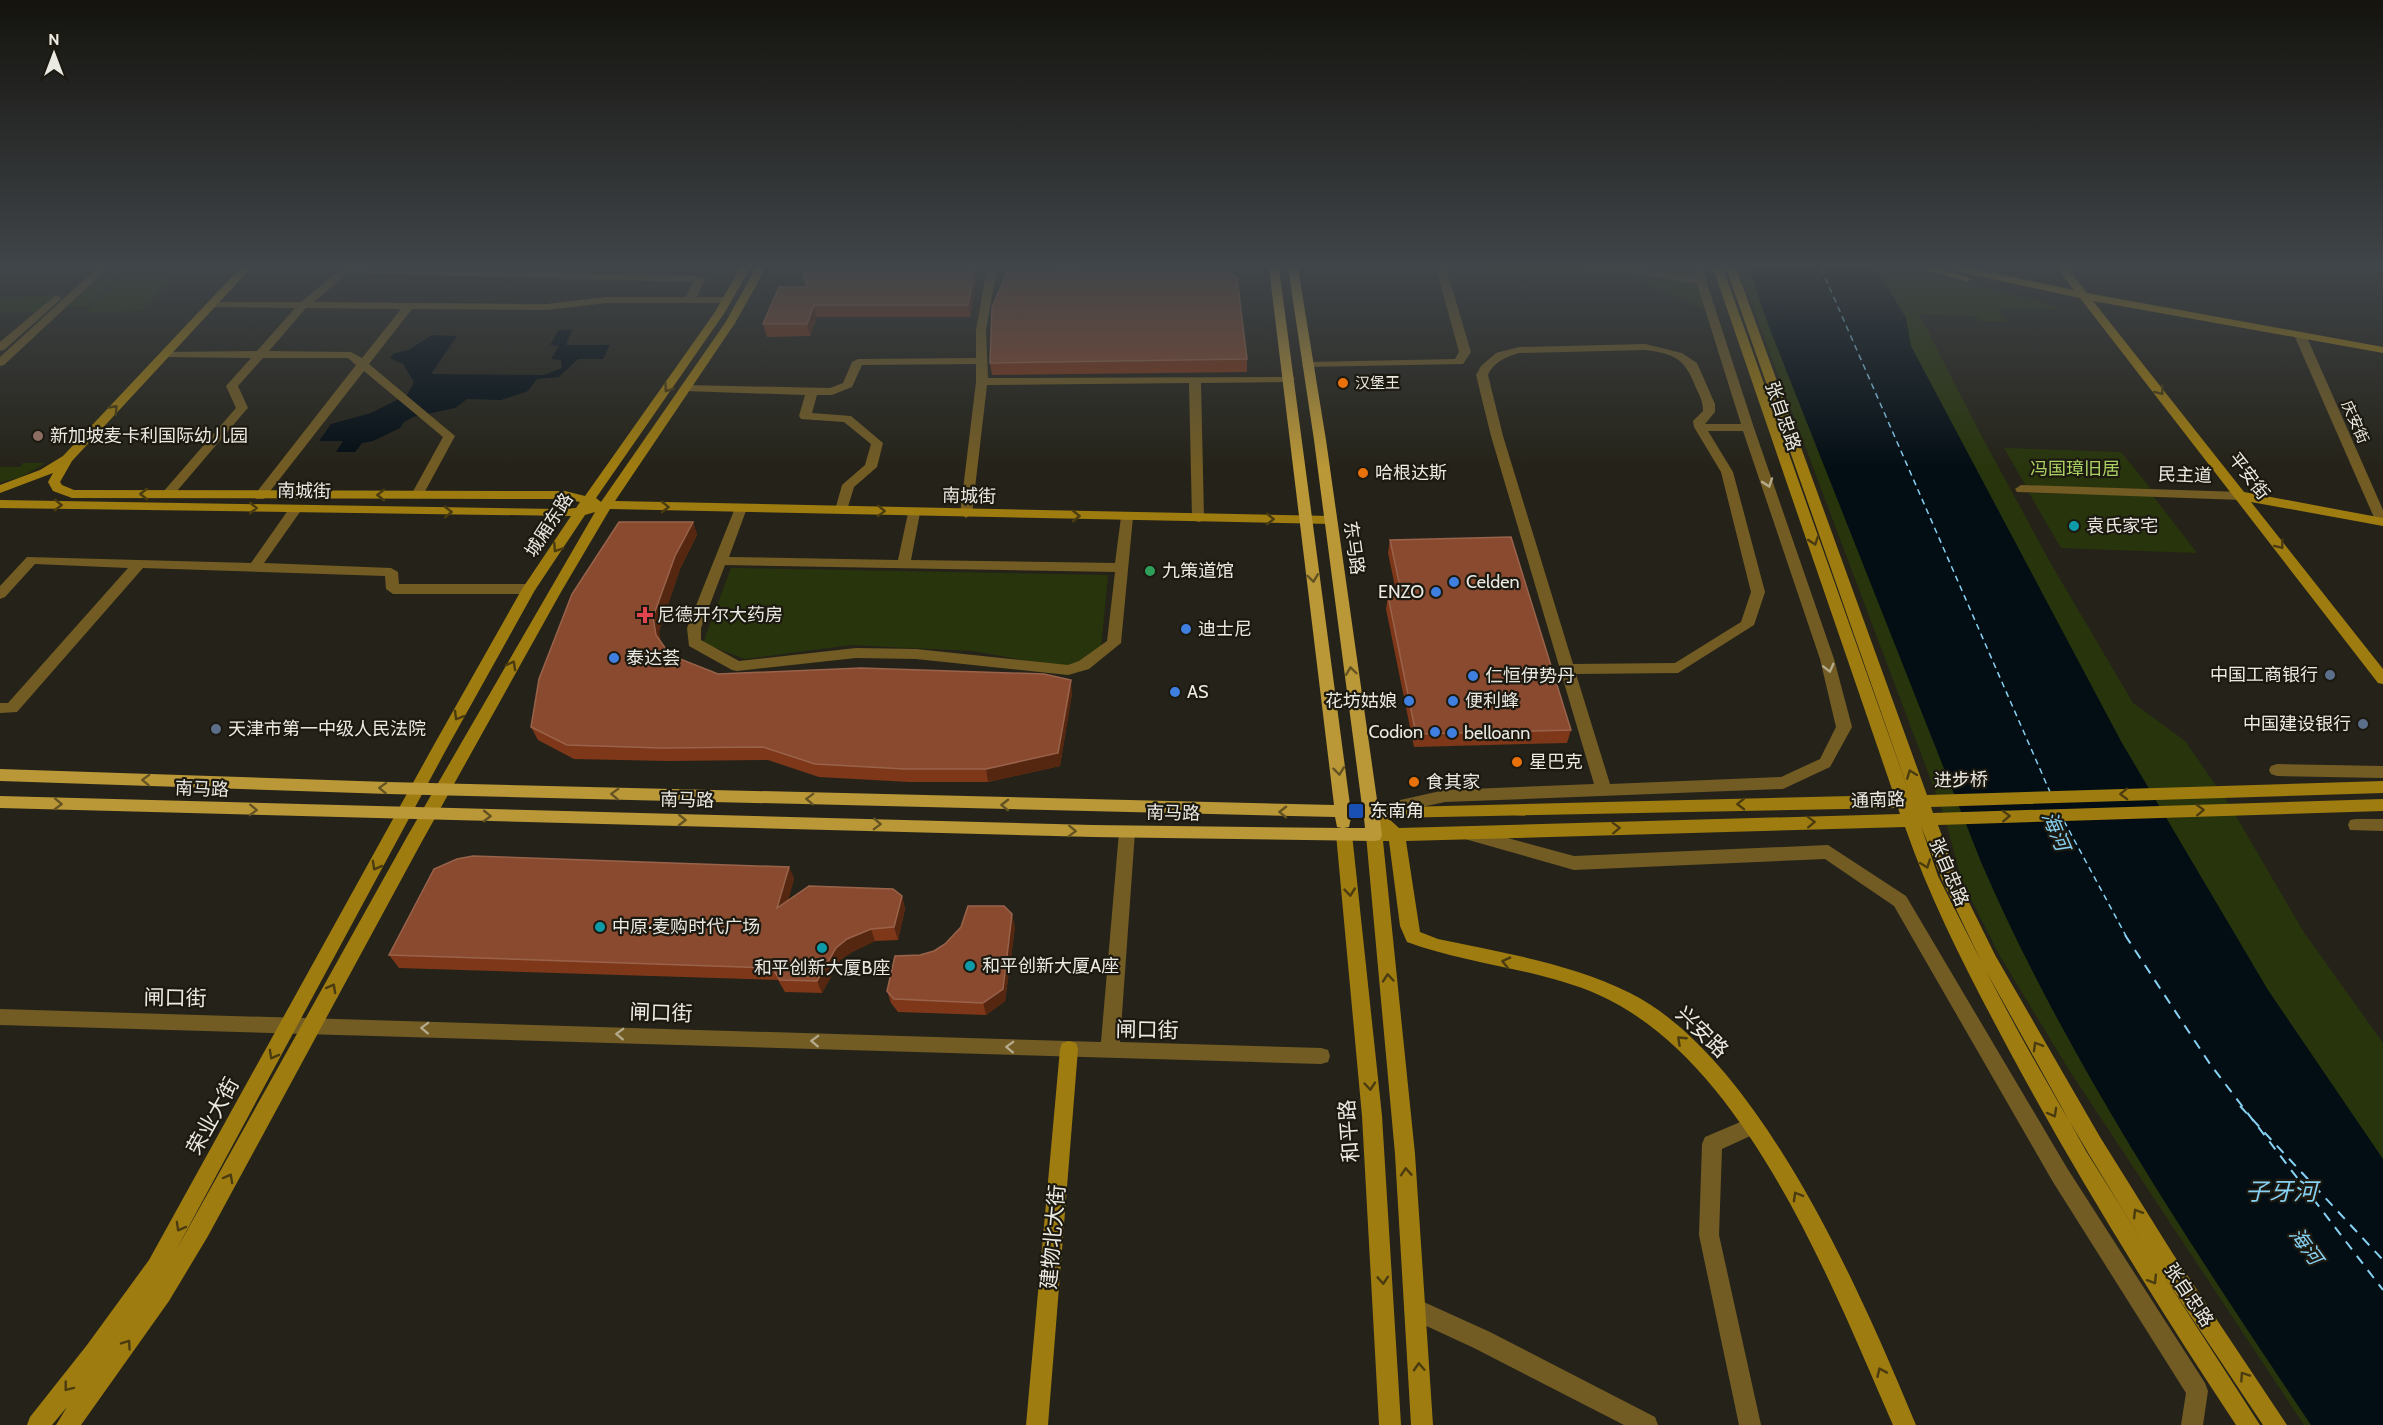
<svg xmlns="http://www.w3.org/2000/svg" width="2383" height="1425" viewBox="0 0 2383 1425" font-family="Cabin,'Noto Sans SC',sans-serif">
  <rect width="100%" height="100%" fill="#252319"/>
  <!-- green -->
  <g fill="#28350c">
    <path d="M108,268H126L90,306L66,307Z"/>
    <path d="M128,268H179L142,311L86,313Z"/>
    <path d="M1305,268H1703L1716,314L1627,275L1305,271Z"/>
    <path d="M1738,268H1914L1927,274L2043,302L2057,309L1998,308L2007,322L1979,321L1976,316L1919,314L1980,433L2051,564L2133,703L2185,741L2230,806L2303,931L2383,1043V1425H2304L2069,1070L2000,956L1962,881L1944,815Z"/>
    <path d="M53,296L36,312H0V297Z"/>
    <path d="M2004,448L2121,452L2151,489L2026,486Z"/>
    <path d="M23,463H46L19,478L0,482V467H20Z"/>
    <path d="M2029,493L2153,496L2197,553L2061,548Z"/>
    <path d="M731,568L1108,575L1101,649L1068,668L973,651L851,645L745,659L703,643Z"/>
  </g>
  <!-- water -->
  <g fill="#030e14">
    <path d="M1749,268H1876L1906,318L1911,346L2122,743L2268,990L2383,1159V1425H2311C2191,1246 2066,1059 1981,862L1769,327Z"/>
    <path d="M559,330H572L566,345H610L603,359H578L559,377L537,379L528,391L501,400L467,399L455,408L413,417L404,422L400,428L373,441L362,443L355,452H336L343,441H319L331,424L371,413L407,395L414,382L403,364L390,358L393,354L410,349L432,335L457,336L431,374L544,375L562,368L561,360L551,359L559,346L550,345Z"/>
  </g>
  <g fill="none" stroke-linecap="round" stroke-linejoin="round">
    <!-- ferry-far1 -->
    <g stroke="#87d1f3" stroke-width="1.5" stroke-dasharray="6 4.5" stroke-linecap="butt">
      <path d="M1821,268L2050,792"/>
      <path d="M2064,821L2126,936"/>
    </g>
    <!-- ferry -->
    <g stroke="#87d1f3" stroke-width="2" stroke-dasharray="10 8" stroke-linecap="butt">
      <path d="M2125,935L2210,1064L2383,1290"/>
      <path d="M2240,1106L2383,1260"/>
    </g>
    <!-- street -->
    <g fill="#725c24" fill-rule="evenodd">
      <path d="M97,268H108L4,365L0,366V357Z"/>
      <path d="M342,268L700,276L705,279L697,297H727L732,300L727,303H607L546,310L412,309L369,364L455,436L423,495L417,499L411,495L443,437L364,371L264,499H256L254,496L256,493L356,365L348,358H263L238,386L248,408L246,410L171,498H163L161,495L163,492L236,408L226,386L251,358L165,357L161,356V352L257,351L295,308L213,307L209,306V302H301ZM348,273L693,282L686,297H607L546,304L314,302ZM306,308L401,309L362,358L351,352L269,351Z"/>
      <path d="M987,268H997L986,330L988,378L1293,377L1295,379L1289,382L1201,383L1204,518L1203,521L1198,522L1192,518L1189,383L987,385L972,514L966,518L960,514L976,382V364L862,365L852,387L832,395H817L812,413L851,416L883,443L877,467L854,487L847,510L841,514L835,510L842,485L865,465L871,444L844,422L801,419L799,416L805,395L685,391L679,388L685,385L830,388L843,383L852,362L858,359L976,358V330Z"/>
      <path d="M1436,268H1446L1471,352L1463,364L1304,367L1302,365L1308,362L1455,359L1459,352Z"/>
      <path d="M1485,268H1641L1695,277L1692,268H1702L1754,428L1834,659L1852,727L1830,767L1783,789L1445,802L1375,817L1369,815L1367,811L1369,807L1445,790L1594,784L1491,436L1476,375L1481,366L1496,353L1519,347L1645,344L1682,353L1697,363L1715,404V412L1705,424H1741L1697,284L1622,272L1490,271ZM1645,350C1676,354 1685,359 1696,388C1700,396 1703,402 1703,411L1693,421L1694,427L1721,472L1751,592L1741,622L1675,663L1573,664L1503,436L1488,375C1493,362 1506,357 1519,353ZM1708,431H1743L1820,659L1836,727L1820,759L1781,777L1610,784L1576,674L1678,673L1754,625L1765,592L1733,472Z"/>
      <path d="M56,295L61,298L60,300L4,350L0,351V342Z"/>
      <path d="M2300,332L2306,335L2383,510V526L2376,522L2294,335Z"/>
      <path d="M2021,485L2242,492L2248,496L2242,500L2017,492L2015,489Z"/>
      <path d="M741,504L747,508L729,557L898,560L908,513L914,509L920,513L911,560L1115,563L1121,517L1122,514H1132L1133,517L1121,643L1089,669L1068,675L916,659L856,658L737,671L732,670L689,646L687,628L735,508ZM725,565L1115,572L1107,641L1079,661L1068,665L916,649L856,648L739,661L701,640V628Z"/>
      <path d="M296,505L302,509L264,563L391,568L398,572L399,584H529L536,589L529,594H393L386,589L385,576L143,568L17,712L0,713V703H8L128,568L35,564L5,597L0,599V586L27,557L251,563L291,506Z"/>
      <path d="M2277,764L2383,766V778L2277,776L2271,774L2269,770L2271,766Z"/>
      <path d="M2356,819H2383V831L2350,830L2348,825L2350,820Z"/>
      <path d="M1127,826L1133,827L1135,832L1120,1042L1321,1048L1328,1050L1330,1056L1328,1062L1321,1064L0,1025V1009L1101,1042L1119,832L1121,827Z"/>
      <path d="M1471,828L1574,856L1828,845L1906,896L2067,1168L2205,1383L2208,1391L2203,1425H2181L2186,1393L2053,1182L1894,906L1825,859L1574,870L1465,839L1463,834L1465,829Z"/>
      <path d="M1752,1117L1759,1120L1762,1126L1759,1132L1722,1149L1719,1235L1761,1425H1739L1699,1235L1702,1144L1705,1137Z"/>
      <path d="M1415,1298L1490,1332L1655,1417L1658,1425H1624L1474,1348L1407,1317L1404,1309L1407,1301Z"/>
    </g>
    <!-- secondary -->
    <g fill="#9f7c10" fill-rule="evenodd">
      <path d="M240,268H251L72,461L60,482L62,485L74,490L565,491L585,496L715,312L740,268H750L725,312L596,498L601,502L725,323L756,268H766L735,323L615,501L1331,516L1337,520L1331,524L610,509L561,592L420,845L208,1236L169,1301L81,1425H56L67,1407L52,1425H27L30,1417L87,1345L149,1260L435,743L522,589L571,516L0,508V500L558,509L576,508L580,502L565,499L72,498L53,491L48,482L53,473L0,493V485L40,470L63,456ZM595,512L408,835L175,1252L447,748L535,590L585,515Z"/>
      <path d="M1713,268H1723L1910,795L1726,268H1736L1927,795L2383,781V793L1931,807L1933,813L2383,799V811L1938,825L1958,880L1995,955L2100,1137L2173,1254L2287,1425H2263L2164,1276L2260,1425H2236C2156,1304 2079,1180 2010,1052C1971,979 1932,905 1905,827L1406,841L1420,932L1438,939C1503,953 1570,963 1630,993C1760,1058 1862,1295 1916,1425H1893C1832,1286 1746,1061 1599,995C1538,968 1469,965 1407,942L1400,926L1389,841H1383L1415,1154L1433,1425H1411L1395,1154L1366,835L1368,830L1378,828L1362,812L1364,808L1894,795ZM1898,808L1900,814L1399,828L1388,818ZM1921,826L1942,880L1981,961L1938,876ZM1986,971L2086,1151L2149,1252C2091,1160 2036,1067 1986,971Z"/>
      <path d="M1920,268H1937L1972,279L1967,282Z"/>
      <path d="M1950,268H1969L2074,290L2057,268H2067L2087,293L2383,347V353L2093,301L2244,492L2383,518V526L2251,502L2383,669V684L2378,683L2080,298L1955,271Z"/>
      <path d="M1344,828L1350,829L1352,834L1382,1116L1401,1425H1379L1362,1116L1336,834L1338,829Z"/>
      <path d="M1069,1041L1076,1043L1078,1049L1048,1425H1026L1060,1049L1062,1043Z"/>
    </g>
    <!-- primary -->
    <path fill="#ba9737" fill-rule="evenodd" d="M1269,268H1279L1350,805L1362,806L1314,440L1288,268H1298L1326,440L1382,835L1380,840L1374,841L1093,837L0,808V796L1093,825L1342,828L1337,827L1335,817L388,794L0,781V769L388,782L1334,805ZM1351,818H1364L1365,828H1344L1349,827Z"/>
  </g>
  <!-- wall -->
  <g fill="#7e3719">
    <path d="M976,268L977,277L970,317H817L810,336L767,337L763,324L806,287L803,275Z"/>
    <path d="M1247,359V372L992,375L990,363Z"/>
    <path d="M693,522L697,535L680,569L659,631L660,641L670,655L718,674L1072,693L1060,766L988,782H909L819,777L768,760L667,761L574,759L538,740L531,727Z"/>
    <path d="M1390,540L1571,730L1567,743L1414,747L1386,609L1388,596H1397L1388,553Z"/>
    <path d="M789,867L794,879L788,900L902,896L905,909L898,940L875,941L852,952L840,960L822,993L785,992L778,980L399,968L389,955Z"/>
    <path d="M1015,927L1005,1001L986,1015L898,1012L891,1003L887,991L920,955Z"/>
  </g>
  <!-- shaded-wall -->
  <g fill="#562710">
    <path d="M975,268H976L977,277L970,317L968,305Z"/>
    <path d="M814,305L817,317L810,336L807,324Z"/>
    <path d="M693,522L697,535L680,569L659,631L662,648L656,635L653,617L675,556Z"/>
    <path d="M1071,680L1072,693L1060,766L988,782L986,769Z"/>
    <path d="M789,867L794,879L782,921L777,908Z"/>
    <path d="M902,896L905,909L898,940L894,927Z"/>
    <path d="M1012,914L1015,927L1005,1001L986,1015L983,1003Z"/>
    <path d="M871,929L875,941L852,952L840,960L822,993L817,981L836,948L847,939Z"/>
  </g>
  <!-- building -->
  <g fill="#8a4a2f" stroke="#99634b" stroke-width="1.5">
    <path d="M807,268H975L968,305H814L807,324H763L779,287H807L803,275L804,270Z"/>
    <path d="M1121,268H1217L1228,272L1237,278L1247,359L990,363L992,308L1008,270Z"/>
    <path d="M619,522H693L675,556L653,617L656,635L670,655L718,674L861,668L1044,674L1071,680L1058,753L986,769H905L815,764L763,747L661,748L567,745L531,727L539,679L572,594Z"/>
    <path d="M1511,537L1571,730L1416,734L1388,596H1402L1390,540Z"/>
    <path d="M473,856L789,867L777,908L809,886L893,889L902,896L894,927L871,929L847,939L836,948L817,981L780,980L772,968L389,955L434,869L457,859Z"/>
    <path d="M968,906H1004L1012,914L1003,989L983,1003L894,999L887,991L895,956L920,955L934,951L945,944L961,927Z"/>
  </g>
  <!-- one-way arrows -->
  <defs><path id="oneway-chevron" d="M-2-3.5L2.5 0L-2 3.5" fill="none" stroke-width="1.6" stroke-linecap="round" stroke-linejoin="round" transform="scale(1.5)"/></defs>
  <g stroke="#4a3c10">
    <use href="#oneway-chevron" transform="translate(668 388) rotate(125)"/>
    <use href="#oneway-chevron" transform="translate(2160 391) rotate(52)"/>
    <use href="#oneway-chevron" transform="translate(114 409) rotate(-47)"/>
    <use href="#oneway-chevron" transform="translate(144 494) rotate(-180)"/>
    <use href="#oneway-chevron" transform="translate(381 495) rotate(180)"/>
    <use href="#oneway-chevron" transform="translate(58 505) rotate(1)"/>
    <use href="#oneway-chevron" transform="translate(665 507) rotate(1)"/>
    <use href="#oneway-chevron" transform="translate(253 508) rotate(1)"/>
    <use href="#oneway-chevron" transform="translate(881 511) rotate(2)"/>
    <use href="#oneway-chevron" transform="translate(448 512)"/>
    <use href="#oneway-chevron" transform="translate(1076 516) rotate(1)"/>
    <use href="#oneway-chevron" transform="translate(1270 519) rotate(1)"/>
    <use href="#oneway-chevron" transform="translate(1814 541) rotate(71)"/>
    <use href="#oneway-chevron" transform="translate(2280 545) rotate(52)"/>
    <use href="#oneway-chevron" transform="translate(557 548) rotate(123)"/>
    <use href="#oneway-chevron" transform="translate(512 665) rotate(-61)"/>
    <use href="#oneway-chevron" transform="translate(458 716) rotate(120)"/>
    <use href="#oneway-chevron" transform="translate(1911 774) rotate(-111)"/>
    <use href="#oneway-chevron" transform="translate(2124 794) rotate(178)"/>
    <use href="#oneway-chevron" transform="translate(1741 804) rotate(179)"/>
    <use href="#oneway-chevron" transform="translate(2200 810) rotate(-2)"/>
    <use href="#oneway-chevron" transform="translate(2006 816) rotate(-2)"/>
    <use href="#oneway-chevron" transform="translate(1811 822) rotate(-2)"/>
    <use href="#oneway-chevron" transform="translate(1616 828) rotate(-2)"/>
    <use href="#oneway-chevron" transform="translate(1926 864) rotate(70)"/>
    <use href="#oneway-chevron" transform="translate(376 866) rotate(119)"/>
    <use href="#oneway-chevron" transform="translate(1350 892) rotate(84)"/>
    <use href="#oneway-chevron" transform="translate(1506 962) rotate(-167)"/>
    <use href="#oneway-chevron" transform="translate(1388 978) rotate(-95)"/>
    <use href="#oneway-chevron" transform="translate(332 988) rotate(-61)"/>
    <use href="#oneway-chevron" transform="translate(1681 1040) rotate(-137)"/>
    <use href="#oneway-chevron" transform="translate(2037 1046) rotate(-120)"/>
    <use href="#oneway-chevron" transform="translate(273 1055) rotate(119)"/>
    <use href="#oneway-chevron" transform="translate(1370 1086) rotate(85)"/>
    <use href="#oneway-chevron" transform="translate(2053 1113) rotate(61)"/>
    <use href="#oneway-chevron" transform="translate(1406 1172) rotate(-94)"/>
    <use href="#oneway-chevron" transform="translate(229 1178) rotate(-61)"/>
    <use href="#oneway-chevron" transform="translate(1797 1196) rotate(-120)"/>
    <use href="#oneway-chevron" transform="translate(2137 1213) rotate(-122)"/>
    <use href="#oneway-chevron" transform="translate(180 1227) rotate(119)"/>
    <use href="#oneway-chevron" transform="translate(1383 1280) rotate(86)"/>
    <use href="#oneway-chevron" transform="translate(2153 1280) rotate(58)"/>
    <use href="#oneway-chevron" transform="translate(127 1344) rotate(-55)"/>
    <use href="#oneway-chevron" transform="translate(1419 1367) rotate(-93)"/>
    <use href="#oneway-chevron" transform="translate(1881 1372) rotate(-114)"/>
    <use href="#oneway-chevron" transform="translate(2244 1376) rotate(-124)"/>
    <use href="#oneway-chevron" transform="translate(68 1387) rotate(128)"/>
  </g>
  <g stroke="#b4aa8c">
    <use href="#oneway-chevron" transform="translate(1768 483) rotate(71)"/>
    <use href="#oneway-chevron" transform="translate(1829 668) rotate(76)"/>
    <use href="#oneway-chevron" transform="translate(425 1028) rotate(-178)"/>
    <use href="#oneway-chevron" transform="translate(620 1034) rotate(-178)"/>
    <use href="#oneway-chevron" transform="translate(815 1041) rotate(-178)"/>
    <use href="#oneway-chevron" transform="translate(1010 1047) rotate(-178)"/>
  </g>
  <g stroke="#635222">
    <use href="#oneway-chevron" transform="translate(1313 578) rotate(82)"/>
    <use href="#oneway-chevron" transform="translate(1351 671) rotate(-98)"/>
    <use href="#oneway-chevron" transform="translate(1339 771) rotate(83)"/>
    <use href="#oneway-chevron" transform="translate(146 780) rotate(-178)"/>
    <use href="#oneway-chevron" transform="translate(383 788) rotate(-178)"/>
    <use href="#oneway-chevron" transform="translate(615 794) rotate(-178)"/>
    <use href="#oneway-chevron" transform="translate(810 799) rotate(-178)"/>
    <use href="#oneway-chevron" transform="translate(58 804) rotate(2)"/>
    <use href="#oneway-chevron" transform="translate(1005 805) rotate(-179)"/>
    <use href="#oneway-chevron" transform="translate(253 810) rotate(2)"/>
    <use href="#oneway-chevron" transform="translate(1283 812) rotate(-179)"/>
    <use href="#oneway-chevron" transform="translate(487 816) rotate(1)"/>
    <use href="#oneway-chevron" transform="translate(682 820) rotate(1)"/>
    <use href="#oneway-chevron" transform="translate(877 824) rotate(2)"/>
    <use href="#oneway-chevron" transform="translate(1072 831) rotate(2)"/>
  </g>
  <!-- sky -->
  <linearGradient id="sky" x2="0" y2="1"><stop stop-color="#14130e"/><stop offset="0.57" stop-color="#404549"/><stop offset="1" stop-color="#404549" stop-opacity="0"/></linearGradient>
  <rect width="2383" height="467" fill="url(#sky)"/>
  <!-- markers -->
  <g fill="#e8710a" stroke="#1c1910" stroke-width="2">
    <circle cx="1343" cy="383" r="6"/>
    <circle cx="1363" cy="473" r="6"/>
    <circle cx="1517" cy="762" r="6"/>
    <circle cx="1414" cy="782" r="6"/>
  </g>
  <circle fill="#8d6e63" stroke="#1c1910" stroke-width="2" cx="38" cy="436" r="6"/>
  <g fill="#0f9aa8" stroke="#1c1910" stroke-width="2">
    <circle cx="2074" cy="526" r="6"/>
    <circle cx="600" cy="927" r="6"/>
    <circle cx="822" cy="948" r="6"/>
    <circle cx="970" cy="966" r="6"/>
  </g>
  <circle fill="#2e9e5b" stroke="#1c1910" stroke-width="2" cx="1150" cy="571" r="6"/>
  <g fill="#3f7fe0" stroke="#1c1910" stroke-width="2">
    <circle cx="1454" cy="582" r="6"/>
    <circle cx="1436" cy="592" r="6"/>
    <circle cx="1186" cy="629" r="6"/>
    <circle cx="614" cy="658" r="6"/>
    <circle cx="1473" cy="676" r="6"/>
    <circle cx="1175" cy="692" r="6"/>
    <circle cx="1409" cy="701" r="6"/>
    <circle cx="1453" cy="701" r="6"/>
    <circle cx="1435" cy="732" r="6"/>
    <circle cx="1452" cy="733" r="6"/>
  </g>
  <path fill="#e0444e" stroke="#1c1910" stroke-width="2" d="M642 606h6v6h6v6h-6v6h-6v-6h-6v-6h6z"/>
  <g fill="#5c6f8a" stroke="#1c1910" stroke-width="2">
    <circle cx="2330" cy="675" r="6"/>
    <circle cx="2363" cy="724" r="6"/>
    <circle cx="216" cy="729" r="6"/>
  </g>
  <rect fill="#1a4fb4" stroke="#1c1910" stroke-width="2" x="1348" y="803" width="16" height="16" rx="3"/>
  <g text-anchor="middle" stroke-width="4.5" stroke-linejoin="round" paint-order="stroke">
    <!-- far-poi labels -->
    <g font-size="15" fill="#eae9e2" stroke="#1c1910" text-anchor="start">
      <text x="1355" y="388">汉堡王</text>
    </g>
    <!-- far-street labels -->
    <g font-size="15" fill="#eae9e2" stroke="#1c1910">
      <text transform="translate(2355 422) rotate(66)" y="5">庆安街</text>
    </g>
    <!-- street labels -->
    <g font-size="18" fill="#eae9e2" stroke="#1c1910">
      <text transform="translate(1783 416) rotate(71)" y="6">张自忠路</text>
      <text transform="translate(2185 475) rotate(2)" y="6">民主道</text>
      <text transform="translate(2249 476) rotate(52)" y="6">平安街</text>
      <text transform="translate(304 491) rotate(1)" y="6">南城街</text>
      <text transform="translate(969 496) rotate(1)" y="6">南城街</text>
      <text transform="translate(549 525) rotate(-57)" y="6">城厢东路</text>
      <text transform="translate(1354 548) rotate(82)" y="6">东马路</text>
      <text transform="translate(1961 780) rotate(-1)" y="6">进步桥</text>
      <text transform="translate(202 789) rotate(2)" y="6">南马路</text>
      <text transform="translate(687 800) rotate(1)" y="6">南马路</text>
      <text transform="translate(1878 800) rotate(-2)" y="6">通南路</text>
      <text transform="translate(1173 813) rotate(1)" y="6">南马路</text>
      <text transform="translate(1949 872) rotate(67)" y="6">张自忠路</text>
      <text transform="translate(2189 1295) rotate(56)" y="6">张自忠路</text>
    </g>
    <!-- poi labels -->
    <g font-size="18" fill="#eae9e2" stroke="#1c1910" text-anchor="start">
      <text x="50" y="442">新加坡麦卡利国际幼儿园</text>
      <text x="1375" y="479">哈根达斯</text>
      <text x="2086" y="532">袁氏家宅</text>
      <text x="1162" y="577">九策道馆</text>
      <text x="1466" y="588">Celden</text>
      <text x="1424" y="598" text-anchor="end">ENZO</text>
      <text x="657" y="621">尼德开尔大药房</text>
      <text x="1198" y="635">迪士尼</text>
      <text x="626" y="664">泰达荟</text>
      <text x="2318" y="681" text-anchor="end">中国工商银行</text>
      <text x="1485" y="682">仁恒伊势丹</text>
      <text x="1187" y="698">AS</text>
      <text x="1397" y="707" text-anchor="end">花坊姑娘</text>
      <text x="1465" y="707">便利蜂</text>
      <text x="2351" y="730" text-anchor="end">中国建设银行</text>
      <text x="228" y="735">天津市第一中级人民法院</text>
      <text x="1423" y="738" text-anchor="end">Codion</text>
      <text x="1464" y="739">belloann</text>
      <text x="1529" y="768">星巴克</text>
      <text x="1426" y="788">食其家</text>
      <text x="1370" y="817">东南角</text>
      <text x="612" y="933">中原·麦购时代广场</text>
      <text x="982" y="972">和平创新大厦A座</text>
      <text x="822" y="974" text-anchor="middle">和平创新大厦B座</text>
    </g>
    <!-- park labels -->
    <g font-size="18" fill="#abd163" stroke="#1c1910">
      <text x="2075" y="475">冯国璋旧居</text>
    </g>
    <!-- water labels -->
    <g font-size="20" font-style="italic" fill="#87d1f3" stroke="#1c1910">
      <text transform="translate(2056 831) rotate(67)" y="7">海河</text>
      <text transform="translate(2306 1246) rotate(54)" y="7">海河</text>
    </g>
    <!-- near-street labels -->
    <g font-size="21" fill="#eae9e2" stroke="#1c1910">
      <text transform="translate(175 998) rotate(1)" y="7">闸口街</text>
      <text transform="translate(661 1013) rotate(2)" y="7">闸口街</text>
      <text transform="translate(1147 1030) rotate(1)" y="7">闸口街</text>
      <text transform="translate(1702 1032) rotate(44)" y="7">兴安路</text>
      <text transform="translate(213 1116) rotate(-61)" y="7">荣业大街</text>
      <text transform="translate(1349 1131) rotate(-94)" y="7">和平路</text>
      <text transform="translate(1053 1237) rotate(-85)" y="7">建物北大街</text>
    </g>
    <!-- near-water labels -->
    <g font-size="24" font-style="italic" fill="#87d1f3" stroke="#1c1910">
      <text x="2281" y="1200">子牙河</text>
    </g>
  </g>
  <!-- north arrow -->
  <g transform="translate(54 54)" stroke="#1c1910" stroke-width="4.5" paint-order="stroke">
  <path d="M0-4.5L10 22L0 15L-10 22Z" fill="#eae9e2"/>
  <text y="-9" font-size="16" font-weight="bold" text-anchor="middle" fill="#eae9e2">N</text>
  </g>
</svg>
